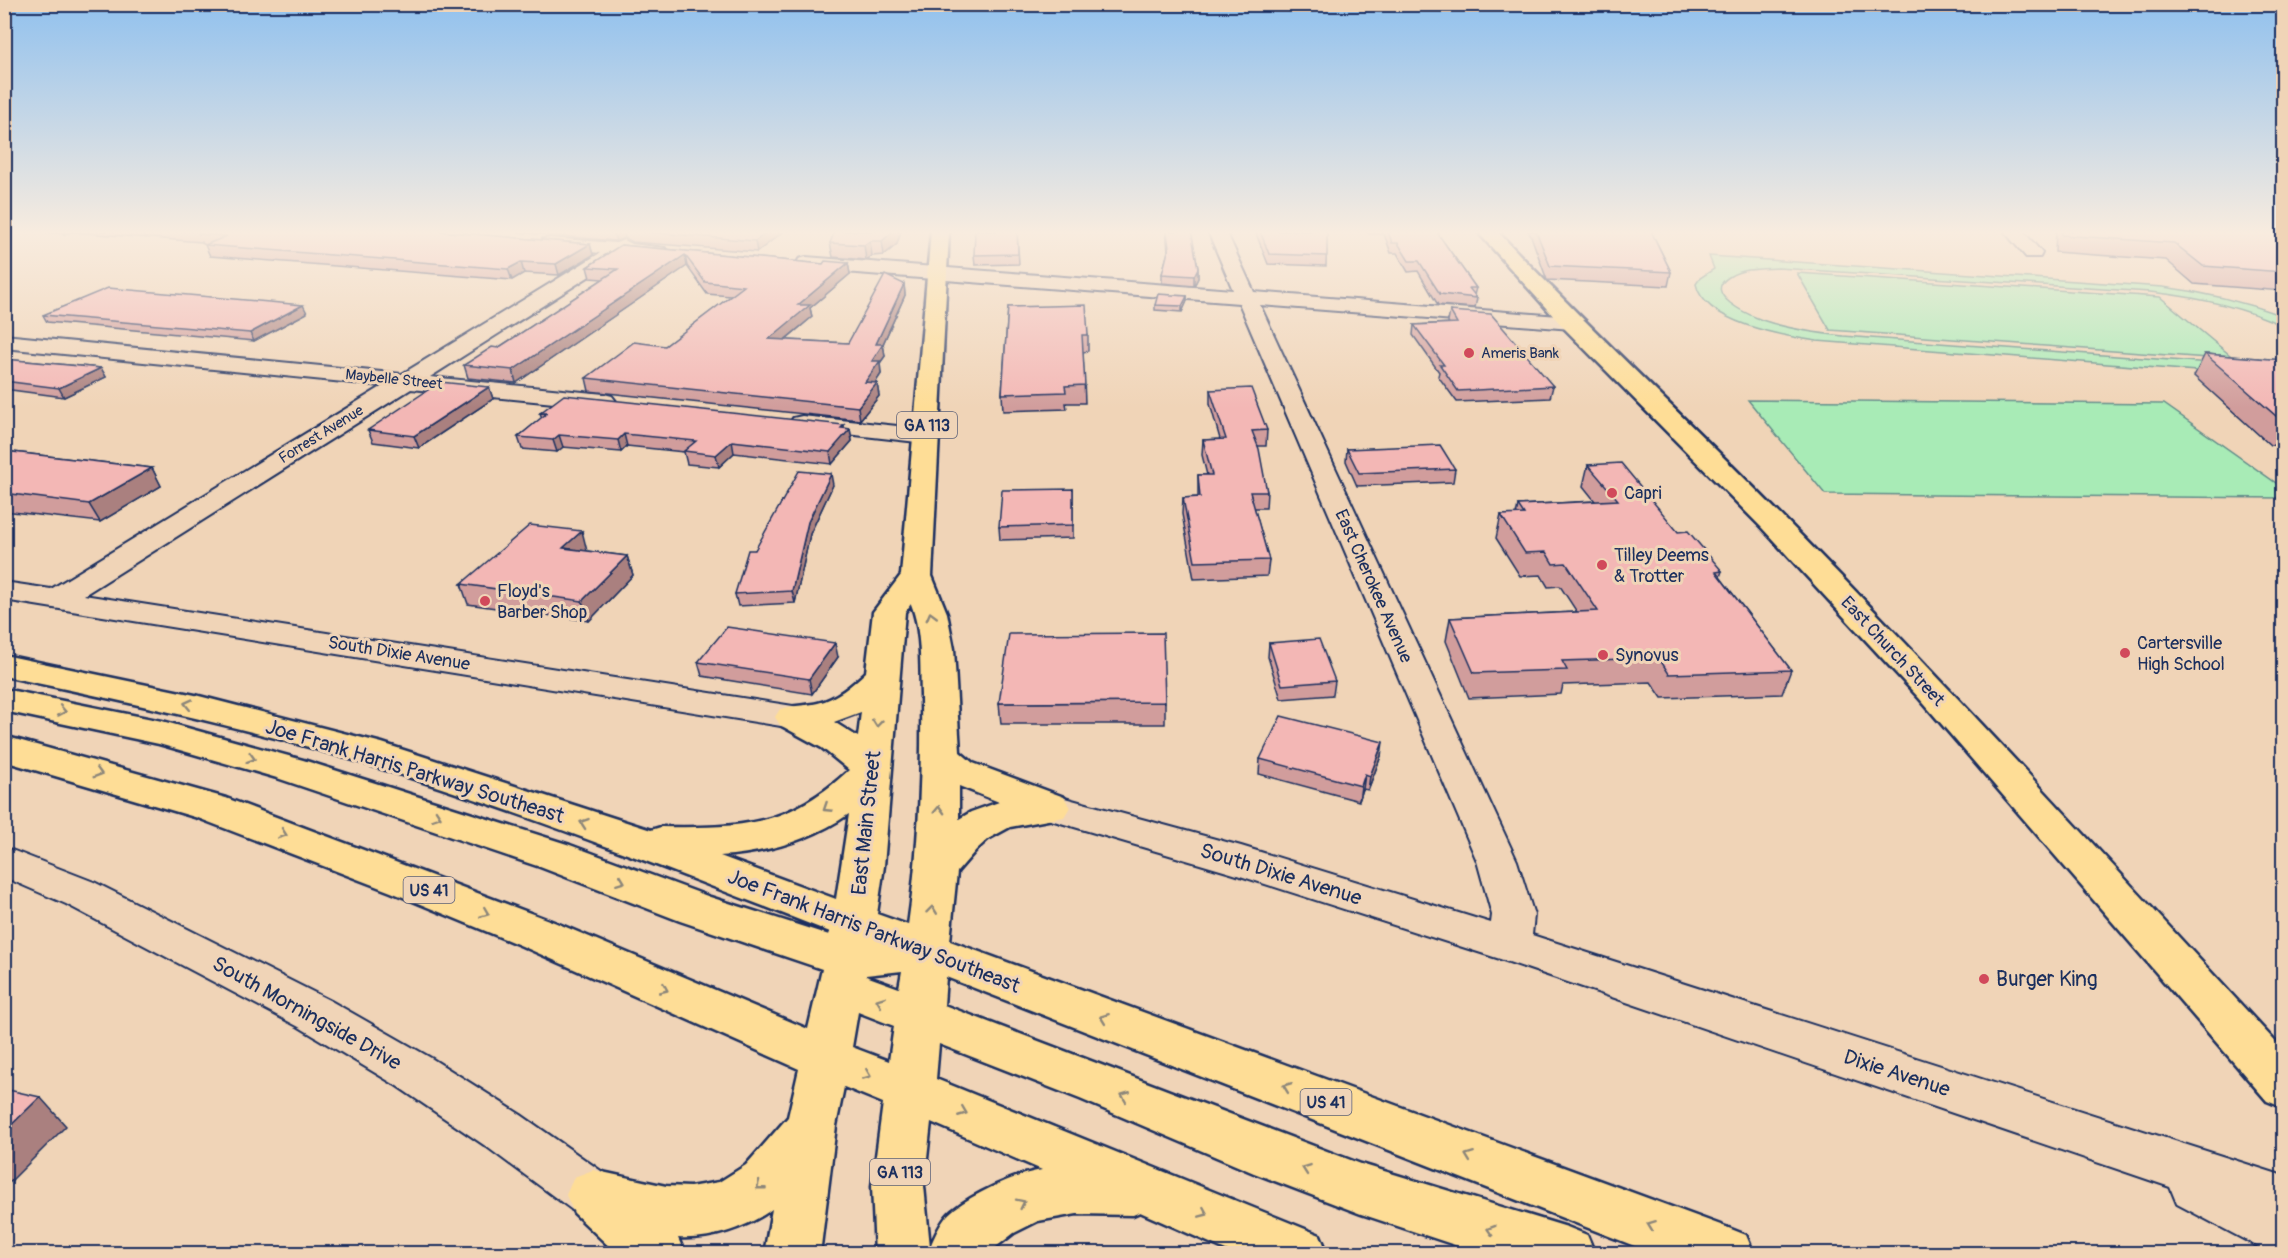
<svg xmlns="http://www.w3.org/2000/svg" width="2288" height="1258" viewBox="0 0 2288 1258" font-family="Pangolin,sans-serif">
  <rect width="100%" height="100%" fill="#f0d4b7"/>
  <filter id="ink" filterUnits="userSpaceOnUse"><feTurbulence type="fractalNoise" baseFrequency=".0167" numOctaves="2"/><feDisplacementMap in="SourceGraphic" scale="12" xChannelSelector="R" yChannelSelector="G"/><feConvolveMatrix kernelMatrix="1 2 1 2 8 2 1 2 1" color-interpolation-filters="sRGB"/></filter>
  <g filter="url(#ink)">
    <!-- green -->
    <g fill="#a8ebb6" stroke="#628d8a" stroke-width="1.5">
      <path d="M1709,256L2163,287C2204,292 2244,302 2283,316V326C2241,306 2196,297 2150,292L1778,268C1762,269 1743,268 1729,277C1701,294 1749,315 1762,320C1788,329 1815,333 1843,336L2238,365L2248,375L1817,341C1784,336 1704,323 1696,284L1700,278L1714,269Z"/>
      <path d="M1797,273L2160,297L2236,360L1830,330Z"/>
      <path d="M1748,400L2164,404L2283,488V498L1825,494Z"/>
    </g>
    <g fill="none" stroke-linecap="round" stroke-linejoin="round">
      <!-- minor casing -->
      <g stroke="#1b2f5e" stroke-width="4">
        <g id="minor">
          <path d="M1208,231H1226L1254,292L1572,317L1579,319L1583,323L1579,327L1572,329L1260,305L1517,861L1534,915L1532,935L2284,1176V1254L2266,1251L2177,1204L2170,1187L1500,959L1234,874L1037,816L1031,807L1037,798L1050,794L1241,846L1491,923L1492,915L1477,861L1239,303L806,269L799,267L797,263L799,259L806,257L1233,290Z"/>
          <path d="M2004,231H2023L2042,253L2040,257H2026Z"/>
          <path d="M549,238L616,243L624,240L632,244L665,248L667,252L665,256L658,258L623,255L430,377L604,394L612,396L616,401L612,406L604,408L411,389L84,595L793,706L805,709L810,717L805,725L793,728L4,600V582L51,589L383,386L4,348V335L402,374L600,253L543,247L540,243L543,239Z"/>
          <path d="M802,416L926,429L935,431L938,436L935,441L926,443L793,428L790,423L793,418Z"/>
          <path d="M4,847L94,882L331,1001L431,1058L521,1115L611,1178L618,1195L611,1212L593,1219L575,1212L487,1147L397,1086L299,1027L66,904L4,877Z"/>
        </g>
      </g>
      <!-- major casing -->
      <g stroke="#1b2f5e" stroke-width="5">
        <g id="major">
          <path d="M931,231H949L932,576L947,613L954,649L960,752L973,763L1064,797L1070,807L1064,817L1010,827L988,839L976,850L957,872L950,941L1726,1227L1746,1235L1754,1254H1655L946,977L944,1005L1361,1164L1567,1227L1587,1235L1595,1254H1482L1361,1214L1254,1173L1080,1099L939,1044L936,1079L1320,1235L1328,1254H1235L1140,1212L1133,1215L1077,1214L1038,1221L1014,1233L987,1254H875L872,1186L883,1103L844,1087L836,1126L820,1254H764L772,1209C747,1228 710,1240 678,1238L685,1254H617L574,1213L566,1195L574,1177L593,1170L666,1186L690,1187L719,1182L746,1165L788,1117L799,1069L522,946L391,892L198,818L4,761V736L226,798L554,922L808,1029L822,969L680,921L540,867L277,778L159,744L4,711V689L162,721L303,760L570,845L710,897L829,935L830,932C678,873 526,813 370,765C250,728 127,702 4,676V655L195,695L382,743L651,830L661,827C741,828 788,827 849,770L822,748L780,725L775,717L780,709C793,705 805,706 818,703C836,699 852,685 866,672L873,612L901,575ZM911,604C922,632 920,665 921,695C922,772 919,849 908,925L877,914L884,866L905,612ZM861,712L858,737L834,722ZM959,786L999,802L971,812L959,819ZM849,814L836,899L720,856C766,853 811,840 849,814ZM902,971L899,988L866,976V975ZM858,1012L894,1026L889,1061L852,1047ZM931,1122L1042,1170C1016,1174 973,1194 952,1211C942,1219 935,1235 930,1247L924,1186Z"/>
          <path d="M1477,231H1497C1590,329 1689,421 1784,518C1955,691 2118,872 2284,1051V1108L2267,1101L1919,698L1762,528L1564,328Z"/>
        </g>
      </g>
      <!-- minor -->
      <use href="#minor" fill="#f0d4b7" fill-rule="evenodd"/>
      <!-- major -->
      <use href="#major" fill="#fedd96" fill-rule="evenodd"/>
    </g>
    <!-- wall -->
    <g fill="#d19d9c" stroke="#1b2f5e" stroke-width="1.5">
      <path d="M33,231H438L590,244L593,255L559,275L524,273L512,280L210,256L205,245H206L203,244L202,242L72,232L64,234Z"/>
      <path d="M503,231H784L757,252L633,242L625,238L616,241Z"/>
      <path d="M835,231H901L897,244L884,255L872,256L866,260L833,257L830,243Z"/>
      <path d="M1017,231L1019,264L975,265L974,255Z"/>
      <path d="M1166,231H1191L1198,268V278L1194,286L1162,283V274L1168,251Z"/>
      <path d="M1255,231H1327L1326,266L1268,264Z"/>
      <path d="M1368,231H1436L1476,288L1474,295L1477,298L1475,308L1438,305L1418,271L1408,272L1397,253H1391L1384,234H1369Z"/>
      <path d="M1528,231H1651L1671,272L1668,286L1547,280L1531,236Z"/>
      <path d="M2056,231H2272L2283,240V291L2194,284L2166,260L2055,252Z"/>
      <path d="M621,245L823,264L848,263L850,274L810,308L812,317L785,340L848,343L904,284L905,295L883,344L885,356L880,363L881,374L875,383H877L879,396L860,420L589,391L586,378L665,346L731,296L707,294L687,266L516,383L468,378L464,365L498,348L603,279L590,278L587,267Z"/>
      <path d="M1187,296V301L1182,312L1155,310V305Z"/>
      <path d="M1008,307L1088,335V351L1083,352L1085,403H1066L1067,409L1003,411L1002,394Z"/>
      <path d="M1450,311L1553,386L1550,398L1457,402L1438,376L1439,372L1413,335L1414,325L1449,323L1448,322Z"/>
      <path d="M307,313L254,341L47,322L43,315Z"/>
      <path d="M2205,354L2283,360V446L2270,445L2194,376Z"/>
      <path d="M4,359L101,368L106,377L64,397L4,389Z"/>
      <path d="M489,387L493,399L419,448L373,442L368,430Z"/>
      <path d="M1210,390L1267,430L1266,446H1257L1267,492L1266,508H1254L1269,560L1267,576L1194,579L1182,514L1183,498L1198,497V475H1207L1202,455L1203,440L1220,439L1210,404Z"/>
      <path d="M540,413L844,428L850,429L852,441L832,464L734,453L719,467L687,464L684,452L627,446L621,452L563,447L557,452L522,449L518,437L542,418Z"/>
      <path d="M1347,449L1455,469L1453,482L1357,486L1346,461Z"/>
      <path d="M4,451L152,468L161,486L100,522L4,511Z"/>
      <path d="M1588,465L1678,532L1722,571L1720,577L1791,670L1782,694L1662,698L1651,682L1563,685L1561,694L1469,698L1446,641L1450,618L1577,612L1560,586L1548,587L1541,575L1520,576L1496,538L1501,515H1516L1518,505L1595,501L1583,486Z"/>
      <path d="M833,485L810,534L795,603L738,606L735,594L755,550Z"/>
      <path d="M1073,489V538L1000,540L999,527Z"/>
      <path d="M587,551L627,556L633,575L589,621L468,604L461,584Z"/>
      <path d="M1269,643L1335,681L1333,695L1281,699L1268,657Z"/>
      <path d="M838,657L812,694L702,676L698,662Z"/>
      <path d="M1165,702V724H1001L999,703Z"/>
      <path d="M1381,756L1368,790L1363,789L1359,801L1259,774L1260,759Z"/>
    </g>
    <!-- shaded-wall -->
    <g fill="#aa807f" stroke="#1b2f5e" stroke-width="1.5">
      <path d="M4,231H14L4,243Z"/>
      <path d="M63,231H72V232L64,234Z"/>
      <path d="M613,231H623L625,238L616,241Z"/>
      <path d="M768,231H784L757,252L755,241Z"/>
      <path d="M893,231H901L897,244L884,255L882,241Z"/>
      <path d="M870,241L872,256L866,260L864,245Z"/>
      <path d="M590,244L593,255L559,275L556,264Z"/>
      <path d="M685,255L687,266L516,383L513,370Z"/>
      <path d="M521,262L524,273L512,280L508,269Z"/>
      <path d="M848,263L850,274L810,308L812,317L771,351L769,339L798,305Z"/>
      <path d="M1198,268V278L1194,286V276Z"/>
      <path d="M904,284L905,295L882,346L883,344L885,356L880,363L881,374L867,395L865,382L872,361L876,344Z"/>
      <path d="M1187,296V301L1182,312V306Z"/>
      <path d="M303,305L307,313L254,341L250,333Z"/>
      <path d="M101,368L106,377L64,397L59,388Z"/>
      <path d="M877,383L879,396L860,420L858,407Z"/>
      <path d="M489,387L493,399L419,448L414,436Z"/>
      <path d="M844,425L845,434L850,429L852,441L832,464L830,452L841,428Z"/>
      <path d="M624,434L627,446L621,452L618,440Z"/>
      <path d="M559,435L563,447L557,452L553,440Z"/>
      <path d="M732,441L734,453L719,467L716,455Z"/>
      <path d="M152,468L161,486L100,522L89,504Z"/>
      <path d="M831,474L833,485L810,534L795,603L792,591L808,522Z"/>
      <path d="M582,531L587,551L563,548Z"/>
      <path d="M627,556L633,575L589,621L582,601Z"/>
      <path d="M835,643L838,657L812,694L809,679Z"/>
      <path d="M1383,742L1381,756L1368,790L1370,776Z"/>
      <path d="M1365,774L1363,789L1359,801L1361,786Z"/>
      <path d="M40,1097L66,1126L4,1188V1132Z"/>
    </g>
    <!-- building -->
    <g fill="#f3b7b5" stroke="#1b2f5e" stroke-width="1.5">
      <path d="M201,231H437L590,244L556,264L521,262L508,269L205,245L227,236L198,234L203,232Z"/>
      <path d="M634,231H768L755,241Z"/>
      <path d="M835,231H893L882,241H870L864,245L830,243Z"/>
      <path d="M975,231H1017L1018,254L974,255Z"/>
      <path d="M1167,231H1191L1198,268L1194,276L1162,274L1169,248Z"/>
      <path d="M1260,231H1327V256L1269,254Z"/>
      <path d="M1388,231H1436L1476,288H1469L1477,298L1440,294L1419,261H1409L1398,243H1392Z"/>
      <path d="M1536,231H1651L1671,272L1550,266Z"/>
      <path d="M2062,231H2272L2283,240V272L2203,266L2174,243L2062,235Z"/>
      <path d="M621,245L823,264L825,261L848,263L798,305H810L769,339L848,343L885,275L904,284L876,344H883L872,361H880L865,382L877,383L858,407L586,378L634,342L665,346L744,286L705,282L685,255L513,370L464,365L492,347L498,348L618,269L587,267Z"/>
      <path d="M108,288L303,305L250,333L43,315Z"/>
      <path d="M1158,294L1187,296L1182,306L1155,305Z"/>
      <path d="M1086,305L1088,335H1082L1085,385L1065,386L1066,392L1002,394L1008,307Z"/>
      <path d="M1450,311L1491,314L1553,386L1458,391L1440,365H1444L1414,325L1457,323Z"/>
      <path d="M2205,354L2283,360V422Z"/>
      <path d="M4,359L101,368L59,388L4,381Z"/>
      <path d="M440,382L489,387L414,436L368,430Z"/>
      <path d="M1251,388L1267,430L1252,431L1259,449L1267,492H1250L1269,560L1195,562L1183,498L1200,497L1198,475H1212L1203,440L1226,439L1210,390Z"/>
      <path d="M564,395L844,425L841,428L850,429L830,452L732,441L716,455L684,451L696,441L624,434L618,440L559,435L553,440L518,437L547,413H540Z"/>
      <path d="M1440,445L1455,469L1359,473L1347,449Z"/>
      <path d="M4,451L152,468L89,504L4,493Z"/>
      <path d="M1621,463L1678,532L1688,531L1722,571L1716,572L1791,670L1669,674L1659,658L1562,661L1567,670L1474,673L1450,618L1598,611L1566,563L1553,564L1546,552L1525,553L1501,515L1524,514L1518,505L1618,500L1588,465Z"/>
      <path d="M799,471L831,474L808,522L792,591L735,594L748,550H755Z"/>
      <path d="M1073,489V525L999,527L1002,490Z"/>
      <path d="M530,525L582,531L563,548L627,556L582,601L461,584Z"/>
      <path d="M727,627L835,643L809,679L698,662Z"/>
      <path d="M1163,633L1165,702L999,703L1009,634Z"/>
      <path d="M1319,639L1335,681L1282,685L1269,643Z"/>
      <path d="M1281,716L1383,742L1370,776L1365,774L1361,786L1260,759Z"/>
      <path d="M4,1089L40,1097L4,1132Z"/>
    </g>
    <!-- one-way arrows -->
    <defs><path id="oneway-chevron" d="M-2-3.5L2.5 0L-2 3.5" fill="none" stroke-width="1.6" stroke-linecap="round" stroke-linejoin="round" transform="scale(1.5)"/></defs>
    <g stroke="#8c867a">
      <use href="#oneway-chevron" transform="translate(931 616) rotate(-105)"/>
      <use href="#oneway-chevron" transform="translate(188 704) rotate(-167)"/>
      <use href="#oneway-chevron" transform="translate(62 711) rotate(11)"/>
      <use href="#oneway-chevron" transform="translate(877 723) rotate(96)"/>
      <use href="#oneway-chevron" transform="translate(251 758) rotate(16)"/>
      <use href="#oneway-chevron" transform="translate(98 773) rotate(16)"/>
      <use href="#oneway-chevron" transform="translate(827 808) rotate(147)"/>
      <use href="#oneway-chevron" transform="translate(939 810) rotate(-88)"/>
      <use href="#oneway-chevron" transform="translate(437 816) rotate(19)"/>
      <use href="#oneway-chevron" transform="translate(584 823) rotate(-161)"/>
      <use href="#oneway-chevron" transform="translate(283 834) rotate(20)"/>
      <use href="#oneway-chevron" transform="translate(621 881) rotate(21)"/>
      <use href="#oneway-chevron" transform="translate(932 910) rotate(-83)"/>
      <use href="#oneway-chevron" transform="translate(485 913) rotate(22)"/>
      <use href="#oneway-chevron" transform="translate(664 989) rotate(23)"/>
      <use href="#oneway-chevron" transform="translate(880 1001) rotate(-159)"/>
      <use href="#oneway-chevron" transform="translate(1104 1018) rotate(-159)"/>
      <use href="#oneway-chevron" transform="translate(867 1075) rotate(22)"/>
      <use href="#oneway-chevron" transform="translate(1287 1087) rotate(-159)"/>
      <use href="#oneway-chevron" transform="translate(1125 1096) rotate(-158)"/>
      <use href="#oneway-chevron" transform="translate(963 1112) rotate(22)"/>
      <use href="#oneway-chevron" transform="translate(1469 1156) rotate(-159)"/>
      <use href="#oneway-chevron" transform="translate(1306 1169) rotate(-160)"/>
      <use href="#oneway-chevron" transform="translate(760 1186) rotate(142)"/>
      <use href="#oneway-chevron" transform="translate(1021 1203) rotate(-26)"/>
      <use href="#oneway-chevron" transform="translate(1204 1213) rotate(23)"/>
      <use href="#oneway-chevron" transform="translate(1651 1225) rotate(-159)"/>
      <use href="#oneway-chevron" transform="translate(1491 1230) rotate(-163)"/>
    </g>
  </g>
  <!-- sky -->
  <linearGradient id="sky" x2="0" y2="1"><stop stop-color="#91c1ee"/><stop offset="0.57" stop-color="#f8ecdf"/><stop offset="1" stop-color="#f8ecdf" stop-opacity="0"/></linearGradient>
  <rect width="2288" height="408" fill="url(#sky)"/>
  <!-- markers -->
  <g fill="#d1495b" stroke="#f0d4b7" stroke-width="2">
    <circle cx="1469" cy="353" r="6"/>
    <circle cx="1612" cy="493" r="6"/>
    <circle cx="1602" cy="565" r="6"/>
    <circle cx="485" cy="601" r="6"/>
    <circle cx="2125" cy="653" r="6"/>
    <circle cx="1603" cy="655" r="6"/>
    <circle cx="1984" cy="979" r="6"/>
  </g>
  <g text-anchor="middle" stroke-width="6" stroke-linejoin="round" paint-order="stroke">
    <!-- far-poi labels -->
    <g font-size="15" fill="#1b2f5e" stroke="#f0d4b7" text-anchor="start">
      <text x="1481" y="358">Ameris Bank</text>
    </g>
    <!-- far-street labels -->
    <g font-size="15" fill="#1b2f5e" stroke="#f0d4b7">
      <text transform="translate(394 379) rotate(6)" y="5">Maybelle Street</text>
      <text transform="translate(321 434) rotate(-32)" y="5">Forrest Avenue</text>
    </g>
    <!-- shield labels -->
    <g fill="#f0d4b7" stroke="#5b6079" stroke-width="1.5">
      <rect x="897" y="412" width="60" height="26" rx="4.5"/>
      <rect x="403.5" y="877" width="51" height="26" rx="4.5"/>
      <rect x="1300.5" y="1089" width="51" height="26" rx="4.5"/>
      <rect x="870" y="1159" width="60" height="26" rx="4.5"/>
    </g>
    <g font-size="16" font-weight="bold" fill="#1b2f5e">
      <text x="927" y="431">GA 113</text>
      <text x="429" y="896">US 41</text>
      <text x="1326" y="1108">US 41</text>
      <text x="900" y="1178">GA 113</text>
    </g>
    <!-- poi labels -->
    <g font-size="18" fill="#1b2f5e" stroke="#f0d4b7" text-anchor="start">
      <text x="1624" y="499">Capri</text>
      <text x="1614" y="561">Tilley Deems<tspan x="1614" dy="21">&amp; Trotter</tspan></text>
      <text x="497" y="597">Floyd's<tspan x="497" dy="21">Barber Shop</tspan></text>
      <text x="2137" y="649">Cartersville<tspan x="2137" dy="21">High School</tspan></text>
      <text x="1615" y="661">Synovus</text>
    </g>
    <!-- street labels -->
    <g font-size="18" fill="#1b2f5e" stroke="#f0d4b7">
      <text transform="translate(1374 586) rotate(66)" y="6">East Cherokee Avenue</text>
      <text transform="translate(1893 651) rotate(47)" y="6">East Church Street</text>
      <text transform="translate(399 653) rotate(9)" y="6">South Dixie Avenue</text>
    </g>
    <!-- near-street labels -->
    <g font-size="21" fill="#1b2f5e" stroke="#f0d4b7">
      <text transform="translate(415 771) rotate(17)" y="7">Joe Frank Harris Parkway Southeast</text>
      <text transform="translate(866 823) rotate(-84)" y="7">East Main Street</text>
      <text transform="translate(1281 874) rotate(17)" y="7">South Dixie Avenue</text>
      <text transform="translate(874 931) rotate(21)" y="7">Joe Frank Harris Parkway Southeast</text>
      <text transform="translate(307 1013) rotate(29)" y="7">South Morningside Drive</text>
      <text transform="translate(1897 1073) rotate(18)" y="7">Dixie Avenue</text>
    </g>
    <!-- near-poi labels -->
    <g font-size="21" fill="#1b2f5e" stroke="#f0d4b7" text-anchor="start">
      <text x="1996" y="986">Burger King</text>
    </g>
  </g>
  <!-- margin -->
  <rect width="2288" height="1258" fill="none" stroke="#f0d4b7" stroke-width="24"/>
  <rect x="12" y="12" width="2264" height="1234" fill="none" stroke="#1b2f5e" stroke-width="2" filter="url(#ink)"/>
</svg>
